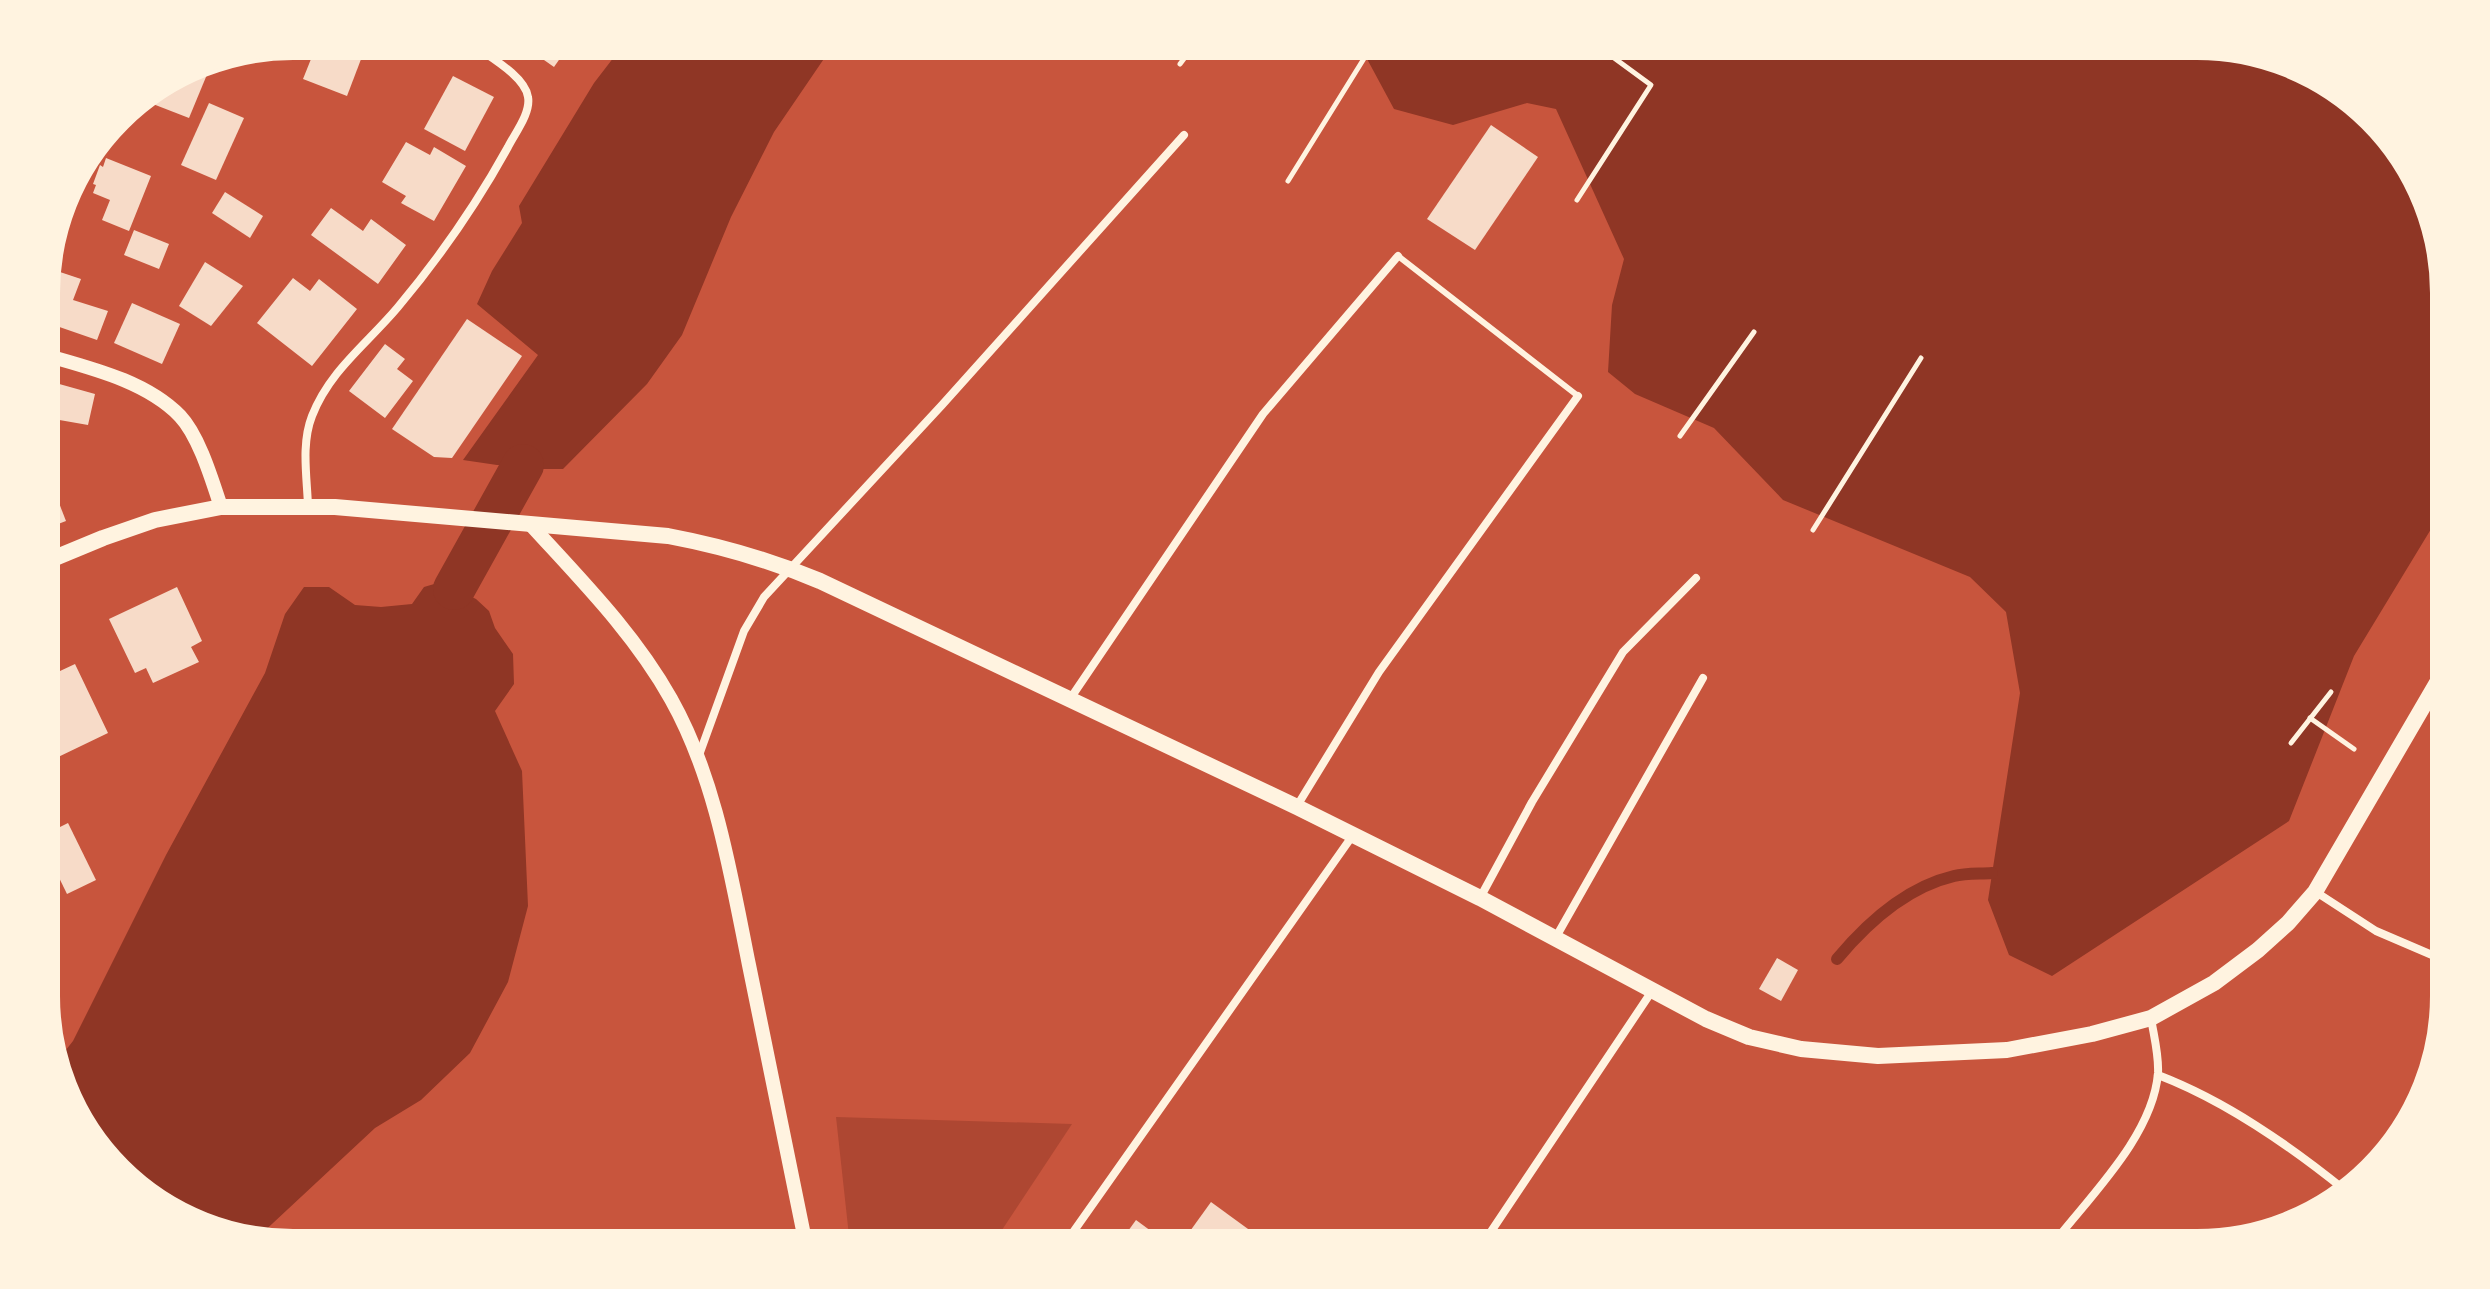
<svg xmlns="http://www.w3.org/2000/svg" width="2490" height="1289" viewBox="0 0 2490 1289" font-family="Signika,sans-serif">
  <rect width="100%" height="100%" fill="#c8553d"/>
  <!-- green -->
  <path fill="#ae4732" d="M836,1117L1072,1124L992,1245H850Z"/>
  <!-- water -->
  <g fill="#8f3625">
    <path d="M624,44H834L774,132L731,217L682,335L647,384L563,469H541L523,465H497L463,460L538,355L477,304L492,271L522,223L519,206L594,83Z"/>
    <path d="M1359,44H2197L2308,70L2404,154L2444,261L2445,506L2354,656L2289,821L2052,976L2009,955L1988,900L2020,693L2006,612L1970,577L1783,500L1714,428L1635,394L1608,372L1612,305L1624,259L1556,109L1527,103L1453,125L1394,109Z"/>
    <path d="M441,582L476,599L489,611L495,628L513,654L514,684L495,711L522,771L528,906L508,982L470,1053L421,1100L375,1128L258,1237L182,1219L86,1135L58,1060L73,1041L166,855L265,673L285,614L304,587H329L355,605L381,607L412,604L424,587Z"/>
  </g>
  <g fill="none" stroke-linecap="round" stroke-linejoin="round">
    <!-- stream -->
    <path stroke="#8f3625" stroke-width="12" d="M1837,959C1867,923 1907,887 1954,876C1966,873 1980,874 1992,873"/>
    <!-- canal -->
    <path stroke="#8f3625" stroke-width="42" d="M454,589L523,465"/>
  </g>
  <!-- building -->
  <g fill="#f7dbc8">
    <path d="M317,44H336L363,54L347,96L303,79Z"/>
    <path d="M526,44H570L554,67L524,46Z"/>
    <path d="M213,60L189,118L140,99L198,63Z"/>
    <path d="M453,76L494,97L465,151L424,129Z"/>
    <path d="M209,103L244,118L216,180L181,165Z"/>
    <path d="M1491,125L1538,157L1475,250L1427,219Z"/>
    <path d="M406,142L430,155L434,147L466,166L434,221L401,203L406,196L382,182Z"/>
    <path d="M106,158L151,176L129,231L102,220L110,200L93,193L96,185L93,184L100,165L103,167Z"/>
    <path d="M225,192L263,216L250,238L212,213Z"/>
    <path d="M331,208L363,231L371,219L406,245L378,284L311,235Z"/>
    <path d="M134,230L169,244L159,269L124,255Z"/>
    <path d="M205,262L243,286L211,326L179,306Z"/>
    <path d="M54,270L81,279L73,300L108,311L97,340L45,322V299Z"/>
    <path d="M293,278L310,291L319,279L357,309L312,366L257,323Z"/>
    <path d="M132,303L180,324L162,364L114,343Z"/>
    <path d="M467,319L522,356L452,458L434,457L392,429Z"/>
    <path d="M385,344L405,359L397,369L413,381L385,418L349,391Z"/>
    <path d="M45,380L95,394L88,425L48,418L45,427Z"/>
    <path d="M45,467L66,521L45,529Z"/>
    <path d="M177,587L202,641L191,647L199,662L153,683L146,668L135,673L109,619Z"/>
    <path d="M75,664L108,733L54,759L48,748L46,749L45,678Z"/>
    <path d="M68,823L96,880L67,894L46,851V834Z"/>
    <path d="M1777,958L1798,970L1781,1001L1759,989Z"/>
    <path d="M1211,1202L1270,1245H1180Z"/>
    <path d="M1136,1220L1170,1245H1118Z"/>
  </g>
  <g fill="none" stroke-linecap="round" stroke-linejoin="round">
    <!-- path -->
    <g stroke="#fff3e0" stroke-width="5">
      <path d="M1180,64L1195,44"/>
      <path d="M1288,181L1373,44"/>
      <path d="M1577,200L1651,85L1595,44"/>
      <path d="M1680,436L1754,332"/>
      <path d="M1813,530L1921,358"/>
      <path d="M2310,718L2354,749"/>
      <path d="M2291,743L2331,692"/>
    </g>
    <!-- service -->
    <path stroke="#fff3e0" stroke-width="6" d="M1398,256L1578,396"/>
    <!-- minor -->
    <g stroke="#fff3e0" stroke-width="8">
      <path d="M65,198L73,178"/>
      <path d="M308,506C307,477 301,444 312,416C330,370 367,344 398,307C440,257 476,205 508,147C515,133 531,113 528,97C525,76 488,56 472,44"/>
      <path d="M1070,699L1263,414L1398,256"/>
      <path d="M698,758L744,631L764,597L942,405L1184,135"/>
      <path d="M1297,806L1379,672L1578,396"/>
      <path d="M2316,892L2376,931L2446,961"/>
      <path d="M1480,898L1532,802L1623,652L1696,578"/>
      <path d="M1556,937L1703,678"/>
      <path d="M2158,1075C2226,1101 2289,1145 2346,1191"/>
      <path d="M1064,1245L1353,835"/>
      <path d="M1482,1245L1652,991"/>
      <path d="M2052,1245C2089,1197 2153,1136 2158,1073C2159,1055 2154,1037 2151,1018"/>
    </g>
    <!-- tertiary -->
    <g stroke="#fff3e0" stroke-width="14">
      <path d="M45,355C90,368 146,381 180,416C199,436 212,480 221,507"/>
      <path d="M530,524C581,580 634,633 671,699C716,779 731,876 749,965C768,1059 787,1152 806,1245"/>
    </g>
    <!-- secondary -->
    <path stroke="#fff3e0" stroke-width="16" d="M45,562L103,538L155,520L221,507H335L668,536C721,546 770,560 820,581L1297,807L1480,898L1706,1019L1749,1037L1801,1049L1878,1056L2007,1050L2092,1034L2151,1018L2214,983L2258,950L2288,923L2315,892L2445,669"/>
  </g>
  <!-- crop -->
  <path d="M0 0H2490V1289H0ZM293 58H2197A235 235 0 0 1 2432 293V996A235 235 0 0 1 2197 1231H293A235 235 0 0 1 58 996V293A235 235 0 0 1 293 58Z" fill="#fff3e0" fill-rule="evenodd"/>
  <path fill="none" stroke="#fff3e0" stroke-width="4" d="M293 58H2197A235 235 0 0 1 2432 293V996A235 235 0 0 1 2197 1231H293A235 235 0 0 1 58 996V293A235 235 0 0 1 293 58Z"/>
</svg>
